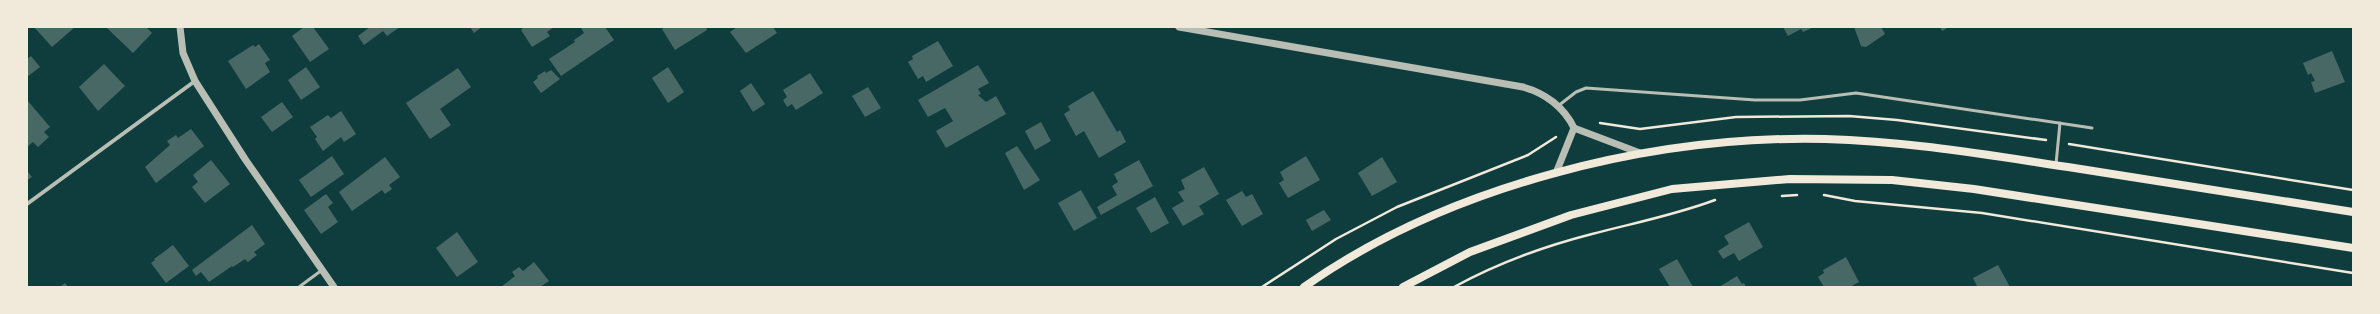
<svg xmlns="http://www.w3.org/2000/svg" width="2380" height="314" viewBox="0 0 2380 314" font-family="Overpass,sans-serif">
  <rect width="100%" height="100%" fill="#0f3d3e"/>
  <!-- building -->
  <g fill="#486865">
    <path d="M34,27H75L52,47Z"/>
    <path d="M109,27H146L152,33L133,53L107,28Z"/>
    <path d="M304,27H313L329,49L310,62L292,36Z"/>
    <path d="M370,27H400L387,36L383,31L364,45L358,36Z"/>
    <path d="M470,27H482L474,33Z"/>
    <path d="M524,27H554L547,32L550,36L532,47L521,30Z"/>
    <path d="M583,27H605L614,40L561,76L549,59L575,42L574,40L584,33L581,28Z"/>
    <path d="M665,27H706L707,30L675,50L662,29Z"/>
    <path d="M737,27H773L777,33L746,53L730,32Z"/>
    <path d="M1783,27H1814L1803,32L1801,29L1788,36Z"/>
    <path d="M1854,27H1881L1885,34L1866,47L1861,46Z"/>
    <path d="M1940,27H1949L1942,31Z"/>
    <path d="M938,41L953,66L926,82L923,76L918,79L908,62L913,59L912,56Z"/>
    <path d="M259,44L270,60L265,63L270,72L246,89L228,61L253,45L255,47Z"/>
    <path d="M2332,51L2345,82L2315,93L2311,82L2315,81L2311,73L2308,75L2303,63Z"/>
    <path d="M31,56L40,67L27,77V59Z"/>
    <path d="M104,64L125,86L98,111L79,87Z"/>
    <path d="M978,65L989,83L978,89L981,94L978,95L986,102L996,96L1006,114L946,148L936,131L953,121L945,108L928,117L918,100Z"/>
    <path d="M306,67L320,87L301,100L288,80Z"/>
    <path d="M668,67L684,92L668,103L652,78Z"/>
    <path d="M458,68L471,87L440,109L451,125L430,139L406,103Z"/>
    <path d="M551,70L560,79L541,93L533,82L538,78L537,76L545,71L546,73Z"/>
    <path d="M810,73L823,93L796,110L792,104L787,107L783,100L787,97L783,90Z"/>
    <path d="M751,83L765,104L753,112L740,91Z"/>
    <path d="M868,87L881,108L865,117L852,96Z"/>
    <path d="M1093,91L1117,132L1120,130L1126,142L1099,158L1084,131L1076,136L1064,114L1070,110L1068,106Z"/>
    <path d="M27,100L50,127L44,132L49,137L38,147L33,142L27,147Z"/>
    <path d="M282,102L293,117L272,132L261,117Z"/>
    <path d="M341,111L356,134L344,142L341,137L323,151L315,139L317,137L310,127L328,115L331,118Z"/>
    <path d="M1041,122L1051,141L1035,150L1025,131Z"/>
    <path d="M191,129L204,146L156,183L145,167L170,145L167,141L176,135L178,138Z"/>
    <path d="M1017,146L1040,180L1024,190L1005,153Z"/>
    <path d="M332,156L344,174L311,197L299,180Z"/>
    <path d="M1306,156L1320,180L1288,198L1279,183L1284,180L1280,172Z"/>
    <path d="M385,157L400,177L389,185L392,189L385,194L382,190L352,211L339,192Z"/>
    <path d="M1382,157L1397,182L1372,196L1358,173Z"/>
    <path d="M211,160L230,184L205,203L192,187L198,182L193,175Z"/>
    <path d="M1139,160L1153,186L1101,215L1097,207L1117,195L1112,186L1118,182L1114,174Z"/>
    <path d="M1204,167L1219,194L1199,206L1204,214L1183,226L1172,208L1184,201L1178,192L1185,189L1181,180Z"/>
    <path d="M27,171L32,177L27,180Z"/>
    <path d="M1081,190L1097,218L1074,231L1058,203Z"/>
    <path d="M1242,191L1246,197L1252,194L1263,214L1242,226L1226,200Z"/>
    <path d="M326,194L333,203L328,207L338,222L321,234L304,210Z"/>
    <path d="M1155,197L1169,223L1151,233L1136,208Z"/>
    <path d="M1324,210L1331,220L1312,231L1306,220Z"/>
    <path d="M1749,222L1763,247L1739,261L1734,253L1723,259L1718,251L1729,244L1724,236Z"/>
    <path d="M252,225L265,244L254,252L257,255L248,262L245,259L233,267L232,266L209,282L201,272L196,276L192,270Z"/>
    <path d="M457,232L478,262L457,277L436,248Z"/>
    <path d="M173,245L189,266L166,283L151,263L155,260L154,259Z"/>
    <path d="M1846,257L1859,282L1850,287H1824L1818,277L1824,273L1823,270Z"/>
    <path d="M1677,259L1693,287H1670L1659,269Z"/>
    <path d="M534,262L549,281L540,287H501L515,276L512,272L519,267L523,271Z"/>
    <path d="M1998,265L2010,287H1974L1977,286L1973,278Z"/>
    <path d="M1737,276L1742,284L1744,283L1746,287H1719Z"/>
    <path d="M65,283L68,287H60Z"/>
  </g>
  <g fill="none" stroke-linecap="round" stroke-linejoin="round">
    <!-- path -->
    <g stroke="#f1e9da" stroke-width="2.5">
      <path d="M1600,123L1640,129L1736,117L1849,116L1897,120L2046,140"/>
      <path d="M2069,144L2353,190"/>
      <path d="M1824,195L1855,201L1982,213L2353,273"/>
      <path d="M1782,196L1797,195"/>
      <path d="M1262,287L1336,239L1397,207L1528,155L1556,137"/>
      <path d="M1454,287C1496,264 1545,246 1592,234C1634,223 1675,215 1715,200"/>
    </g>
    <!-- service -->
    <g stroke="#b8beb3" stroke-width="3">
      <path d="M1558,106L1576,92L1586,88L1755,100H1800L1856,93L2092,128"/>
      <path d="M2056,164L2060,123"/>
      <path d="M299,287L322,270"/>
    </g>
    <!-- minor -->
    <path stroke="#b8beb3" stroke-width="4" d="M27,204L195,81"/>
    <!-- tertiary -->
    <g stroke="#b8beb3" stroke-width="7">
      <path d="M180,27L183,53L195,81L245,159L334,287"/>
      <path d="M1179,27L1523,87C1545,93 1564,107 1574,128L1640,153"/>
      <path d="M1556,173L1574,128"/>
    </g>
    <!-- secondary -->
    <g stroke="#f1e9da" stroke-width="8">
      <path d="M1304,287C1447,186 1651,135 1825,139C1906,141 1988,155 2068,167C2163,182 2258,197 2353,212"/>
      <path d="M1403,287L1470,252L1571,215L1672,189L1790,179L1892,180L1974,189L2353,248"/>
    </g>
  </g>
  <!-- border -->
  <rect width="2380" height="314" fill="none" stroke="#f1e9da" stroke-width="56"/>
</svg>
